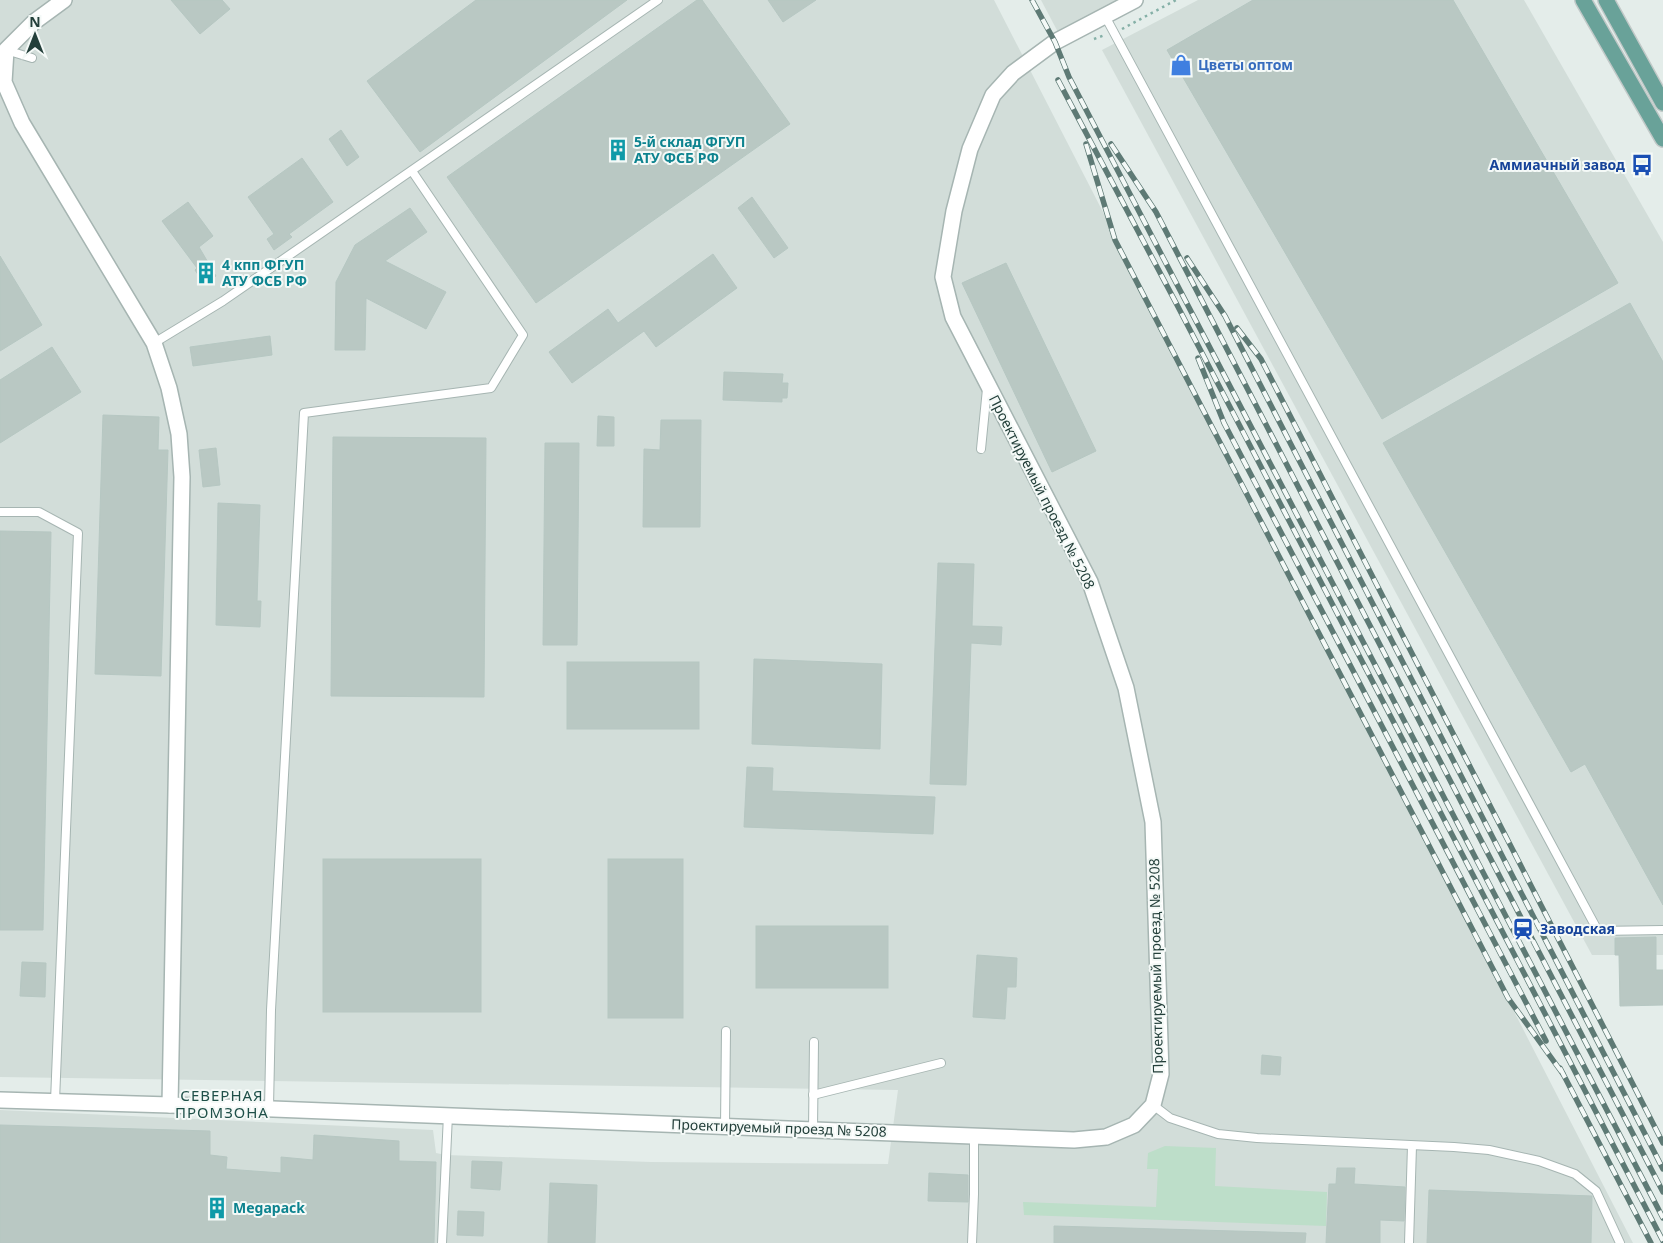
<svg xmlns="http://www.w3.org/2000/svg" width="1663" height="1243" viewBox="0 0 1663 1243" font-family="'Noto Sans',sans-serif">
  <rect width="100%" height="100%" fill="#e4edea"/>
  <!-- built -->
  <g fill="#d2ddd9">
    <path d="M0,0H994L1633,1243H0V1110L433,1130L436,1153L446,1155L651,1162L888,1164L898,1090L0,1077Z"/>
    <path d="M1041,0H1121L1059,34Z"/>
    <path d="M1198,0H1524L1663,242V955H1592L1102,50Z"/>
  </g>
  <!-- green -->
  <path fill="#bddec9" d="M1165,1146L1216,1148L1215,1186L1327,1192L1326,1226L1024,1215L1023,1202L1156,1207L1158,1169H1147L1148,1153Z"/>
  <!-- building -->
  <g fill="#b9c8c3" stroke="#b6c7c2">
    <path d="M171,0H222L230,9L200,34Z"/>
    <path d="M476,0H627L420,152L367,81Z"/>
    <path d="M697,0H702L790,124L536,303L447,177Z"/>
    <path d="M768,0H816L783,22Z"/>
    <path d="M1253,0H1453L1618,283L1382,419L1167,50Z"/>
    <path d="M341,130L359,157L347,166L329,139Z"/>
    <path d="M302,158L333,202L289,234L292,237L274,250L267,239L274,234L248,197Z"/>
    <path d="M752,197L788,248L774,258L738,208Z"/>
    <path d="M188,202L213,236L199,247L216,276L204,284L195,270L197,268L162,221Z"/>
    <path d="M410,208L427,232L385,261L446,292L426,329L366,298L365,350H335L336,282L355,245Z"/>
    <path d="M713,254L737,288L656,347L644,331L572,383L549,352L608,309L618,323Z"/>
    <path d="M0,256L42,325L0,351Z"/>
    <path d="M1006,263L1096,451L1052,472L962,283Z"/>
    <path d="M1630,303L1663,362V905L1585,764L1571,772L1383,443Z"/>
    <path d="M270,336L272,355L193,366L190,347Z"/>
    <path d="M52,347L81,392L0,443V380Z"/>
    <path d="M724,372L783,374L782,383H788L787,398H782V402L723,400Z"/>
    <path d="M103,415L159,417L158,450H168L161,676L95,674Z"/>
    <path d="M598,416L614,417V446H597Z"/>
    <path d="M661,420H701L700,527H643L644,449L660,450Z"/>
    <path d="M333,437L486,438L484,697L331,696Z"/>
    <path d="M545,443H579L577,645H543Z"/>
    <path d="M216,448L220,485L203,487L199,450Z"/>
    <path d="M218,503L260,505L257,601H261L260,627L216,625Z"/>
    <path d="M0,531L51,532L43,930H0Z"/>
    <path d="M938,563L974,564L972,626L1002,627L1001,645L971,643L966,785L930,784Z"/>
    <path d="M754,659L882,664L880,749L752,744Z"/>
    <rect x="567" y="662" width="132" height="67"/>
    <path d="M747,767L773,768L772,791L935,797L933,834L744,827Z"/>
    <rect x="323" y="859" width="158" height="153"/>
    <rect x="608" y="859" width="75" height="159"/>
    <rect x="756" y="926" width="132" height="62"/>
    <path d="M1656,937V970H1663V1005L1620,1006L1619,955H1615V938Z"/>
    <path d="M977,955L1017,958L1016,987H1007L1005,1019L973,1017Z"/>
    <path d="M22,962L46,963L45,997L20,996Z"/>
    <path d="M1262,1055L1281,1057L1280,1075L1261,1074Z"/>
    <path d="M0,1125L210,1131V1155L227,1157L226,1169L281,1173V1157L313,1160L314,1135L399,1141V1161L436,1162L434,1243H0Z"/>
    <path d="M472,1161L502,1162L500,1190L471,1188Z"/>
    <path d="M1337,1168H1355L1354,1184L1405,1187L1404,1221L1380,1220V1243H1326L1329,1184H1336Z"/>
    <path d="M929,1173L968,1175V1202L928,1201Z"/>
    <path d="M550,1183L597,1185L595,1243H548Z"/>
    <path d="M1429,1190L1592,1196L1591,1243H1427Z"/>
    <path d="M458,1211L484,1212L483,1236L457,1235Z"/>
    <path d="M1054,1226L1306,1233L1305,1243H1054Z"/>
  </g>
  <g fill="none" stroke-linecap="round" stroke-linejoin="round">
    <!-- lane casing -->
    <g stroke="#a6b5b2" stroke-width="10">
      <g id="lane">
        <path d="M1105,16L1598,931L1663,930"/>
        <path d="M6,50L32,58"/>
        <path d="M154,343L223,301L658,0"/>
        <path d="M981,449L987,389"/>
        <path d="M0,512H39L78,533L55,1101"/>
        <path d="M813,1095L941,1063"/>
        <path d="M1153,1105L1170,1118L1218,1134L1257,1138L1454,1147L1489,1150L1539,1161L1575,1174L1596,1191L1620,1243"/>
        <path d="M269,1108L271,1010L304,413L491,388L523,335L412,171"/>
        <path d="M725,1126L726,1031"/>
        <path d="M813,1130L814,1042"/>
        <path d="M442,1243L448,1115"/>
        <path d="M972,1243L974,1194V1136"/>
        <path d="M1409,1243L1412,1146"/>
      </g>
    </g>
    <!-- street casing -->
    <g stroke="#a6b5b2" stroke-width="18">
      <g id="street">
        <path d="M64,0L34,22L6,50L4,82L22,123L154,343L169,388L179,434L182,477L170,1105"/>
        <path d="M0,1100L170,1105L1074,1140L1106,1137L1134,1125L1153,1105L1161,1074L1153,822L1126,688L1090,582L953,317L943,277L954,211L970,149L993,95L1013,73L1055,42L1135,0"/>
      </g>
    </g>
    <!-- primary casing -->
    <g stroke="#c1c9c8" stroke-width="18">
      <g id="primary">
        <path d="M1583,0L1663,139"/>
        <path d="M1606,0L1663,103"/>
      </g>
    </g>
    <!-- path -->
    <g stroke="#85b0a7" stroke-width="2.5" stroke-dasharray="2.5 4" stroke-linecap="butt">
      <path d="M1122,29L1176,0"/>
      <path d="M1094,39L1105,35"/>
    </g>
    <!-- lane -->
    <use href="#lane" stroke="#fff" stroke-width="8"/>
    <!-- street -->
    <use href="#street" stroke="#fff" stroke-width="15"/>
    <!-- primary -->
    <use href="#primary" stroke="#69a299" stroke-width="15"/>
    <!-- rail casing -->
    <g stroke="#5e7a75" stroke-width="5.5">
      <g id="rail">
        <path d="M1032,0L1055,42L1069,77L1663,1218"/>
        <path d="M1058,80L1175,301L1663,1241"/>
        <path d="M1086,144L1115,240L1508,998L1563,1074"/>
        <path d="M1111,144L1156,212L1663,1192"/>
        <path d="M1187,258L1225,316L1663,1169"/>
        <path d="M1237,328L1261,359L1663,1143"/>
        <path d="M1198,358L1224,423L1546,1041"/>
        <path d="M1560,1068L1651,1243"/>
      </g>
    </g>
    <!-- rail -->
    <use href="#rail" stroke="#f4f9f7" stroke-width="4" stroke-dasharray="11" stroke-linecap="butt"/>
  </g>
  <!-- icons -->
  <defs>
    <g id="shop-bare" transform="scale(1.725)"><path d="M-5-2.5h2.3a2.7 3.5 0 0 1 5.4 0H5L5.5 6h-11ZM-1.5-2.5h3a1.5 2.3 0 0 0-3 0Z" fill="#3f7fe0" stroke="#f4f9f7" stroke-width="2.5" paint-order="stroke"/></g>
    <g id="building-bare" transform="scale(1.725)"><path d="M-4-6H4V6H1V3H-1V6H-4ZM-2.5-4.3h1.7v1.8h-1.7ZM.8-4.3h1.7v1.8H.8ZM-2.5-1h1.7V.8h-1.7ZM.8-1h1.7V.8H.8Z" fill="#0f9aa8" stroke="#f4f9f7" stroke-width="2.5" paint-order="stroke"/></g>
    <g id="bus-bare" transform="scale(1.725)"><path d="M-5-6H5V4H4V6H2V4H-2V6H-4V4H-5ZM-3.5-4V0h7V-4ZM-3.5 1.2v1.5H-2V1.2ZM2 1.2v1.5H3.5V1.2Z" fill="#1a4fb4" stroke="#f4f9f7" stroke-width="2.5" paint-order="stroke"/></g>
    <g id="station-bare" transform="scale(1.725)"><path d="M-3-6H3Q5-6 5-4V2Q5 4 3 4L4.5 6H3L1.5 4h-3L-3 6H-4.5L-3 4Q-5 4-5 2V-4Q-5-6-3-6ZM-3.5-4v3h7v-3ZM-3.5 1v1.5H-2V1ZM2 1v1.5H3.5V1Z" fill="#1a4fb4" stroke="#f4f9f7" stroke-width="2.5" paint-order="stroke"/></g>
  </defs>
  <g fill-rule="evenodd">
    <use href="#shop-bare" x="1181" y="65"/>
    <use href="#building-bare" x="618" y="150"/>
    <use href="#bus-bare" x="1642" y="165"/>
    <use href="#building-bare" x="206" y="273"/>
    <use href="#station-bare" x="1523" y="929"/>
    <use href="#building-bare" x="217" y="1208"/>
  </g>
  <g text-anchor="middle" stroke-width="4" stroke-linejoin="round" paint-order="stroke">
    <!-- shop labels -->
    <g font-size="14" font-weight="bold" fill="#366cbe" stroke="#f4f9f7" text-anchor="start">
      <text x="1198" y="70">Цветы оптом</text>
    </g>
    <!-- culture labels -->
    <g font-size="14" font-weight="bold" fill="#0d838f" stroke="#f4f9f7" text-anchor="start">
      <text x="634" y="147">5-й склад ФГУП<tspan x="634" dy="16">АТУ ФСБ РФ</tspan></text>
      <text x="222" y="270">4 кпп ФГУП<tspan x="222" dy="16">АТУ ФСБ РФ</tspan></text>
      <text x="233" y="1213">Megapack</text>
    </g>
    <!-- transit labels -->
    <g font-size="14" font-weight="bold" fill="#164399" stroke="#f4f9f7" text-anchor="end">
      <text x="1625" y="170">Аммиачный завод</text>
      <text x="1540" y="934" text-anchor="start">Заводская</text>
    </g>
    <!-- street labels -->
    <g font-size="14" fill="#233f3a" stroke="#f4f9f7">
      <text transform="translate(1042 492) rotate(63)" y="5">Проектируемый проезд № 5208</text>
      <text transform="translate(1156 966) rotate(-91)" y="5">Проектируемый проезд № 5208</text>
      <text transform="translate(779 1128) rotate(2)" y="5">Проектируемый проезд № 5208</text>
    </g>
    <!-- neighbourhood labels -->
    <g font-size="15" letter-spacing="1" fill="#1f5049" stroke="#f4f9f7">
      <text x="222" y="1101">СЕВЕРНАЯ<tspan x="222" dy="17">ПРОМЗОНА</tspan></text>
    </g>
  </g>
  <!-- north arrow -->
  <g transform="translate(35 35)" stroke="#f4f9f7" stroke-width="4" paint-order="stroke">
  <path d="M0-4L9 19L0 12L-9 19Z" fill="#233f3a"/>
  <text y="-8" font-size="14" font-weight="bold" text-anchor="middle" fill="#233f3a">N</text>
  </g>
</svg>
